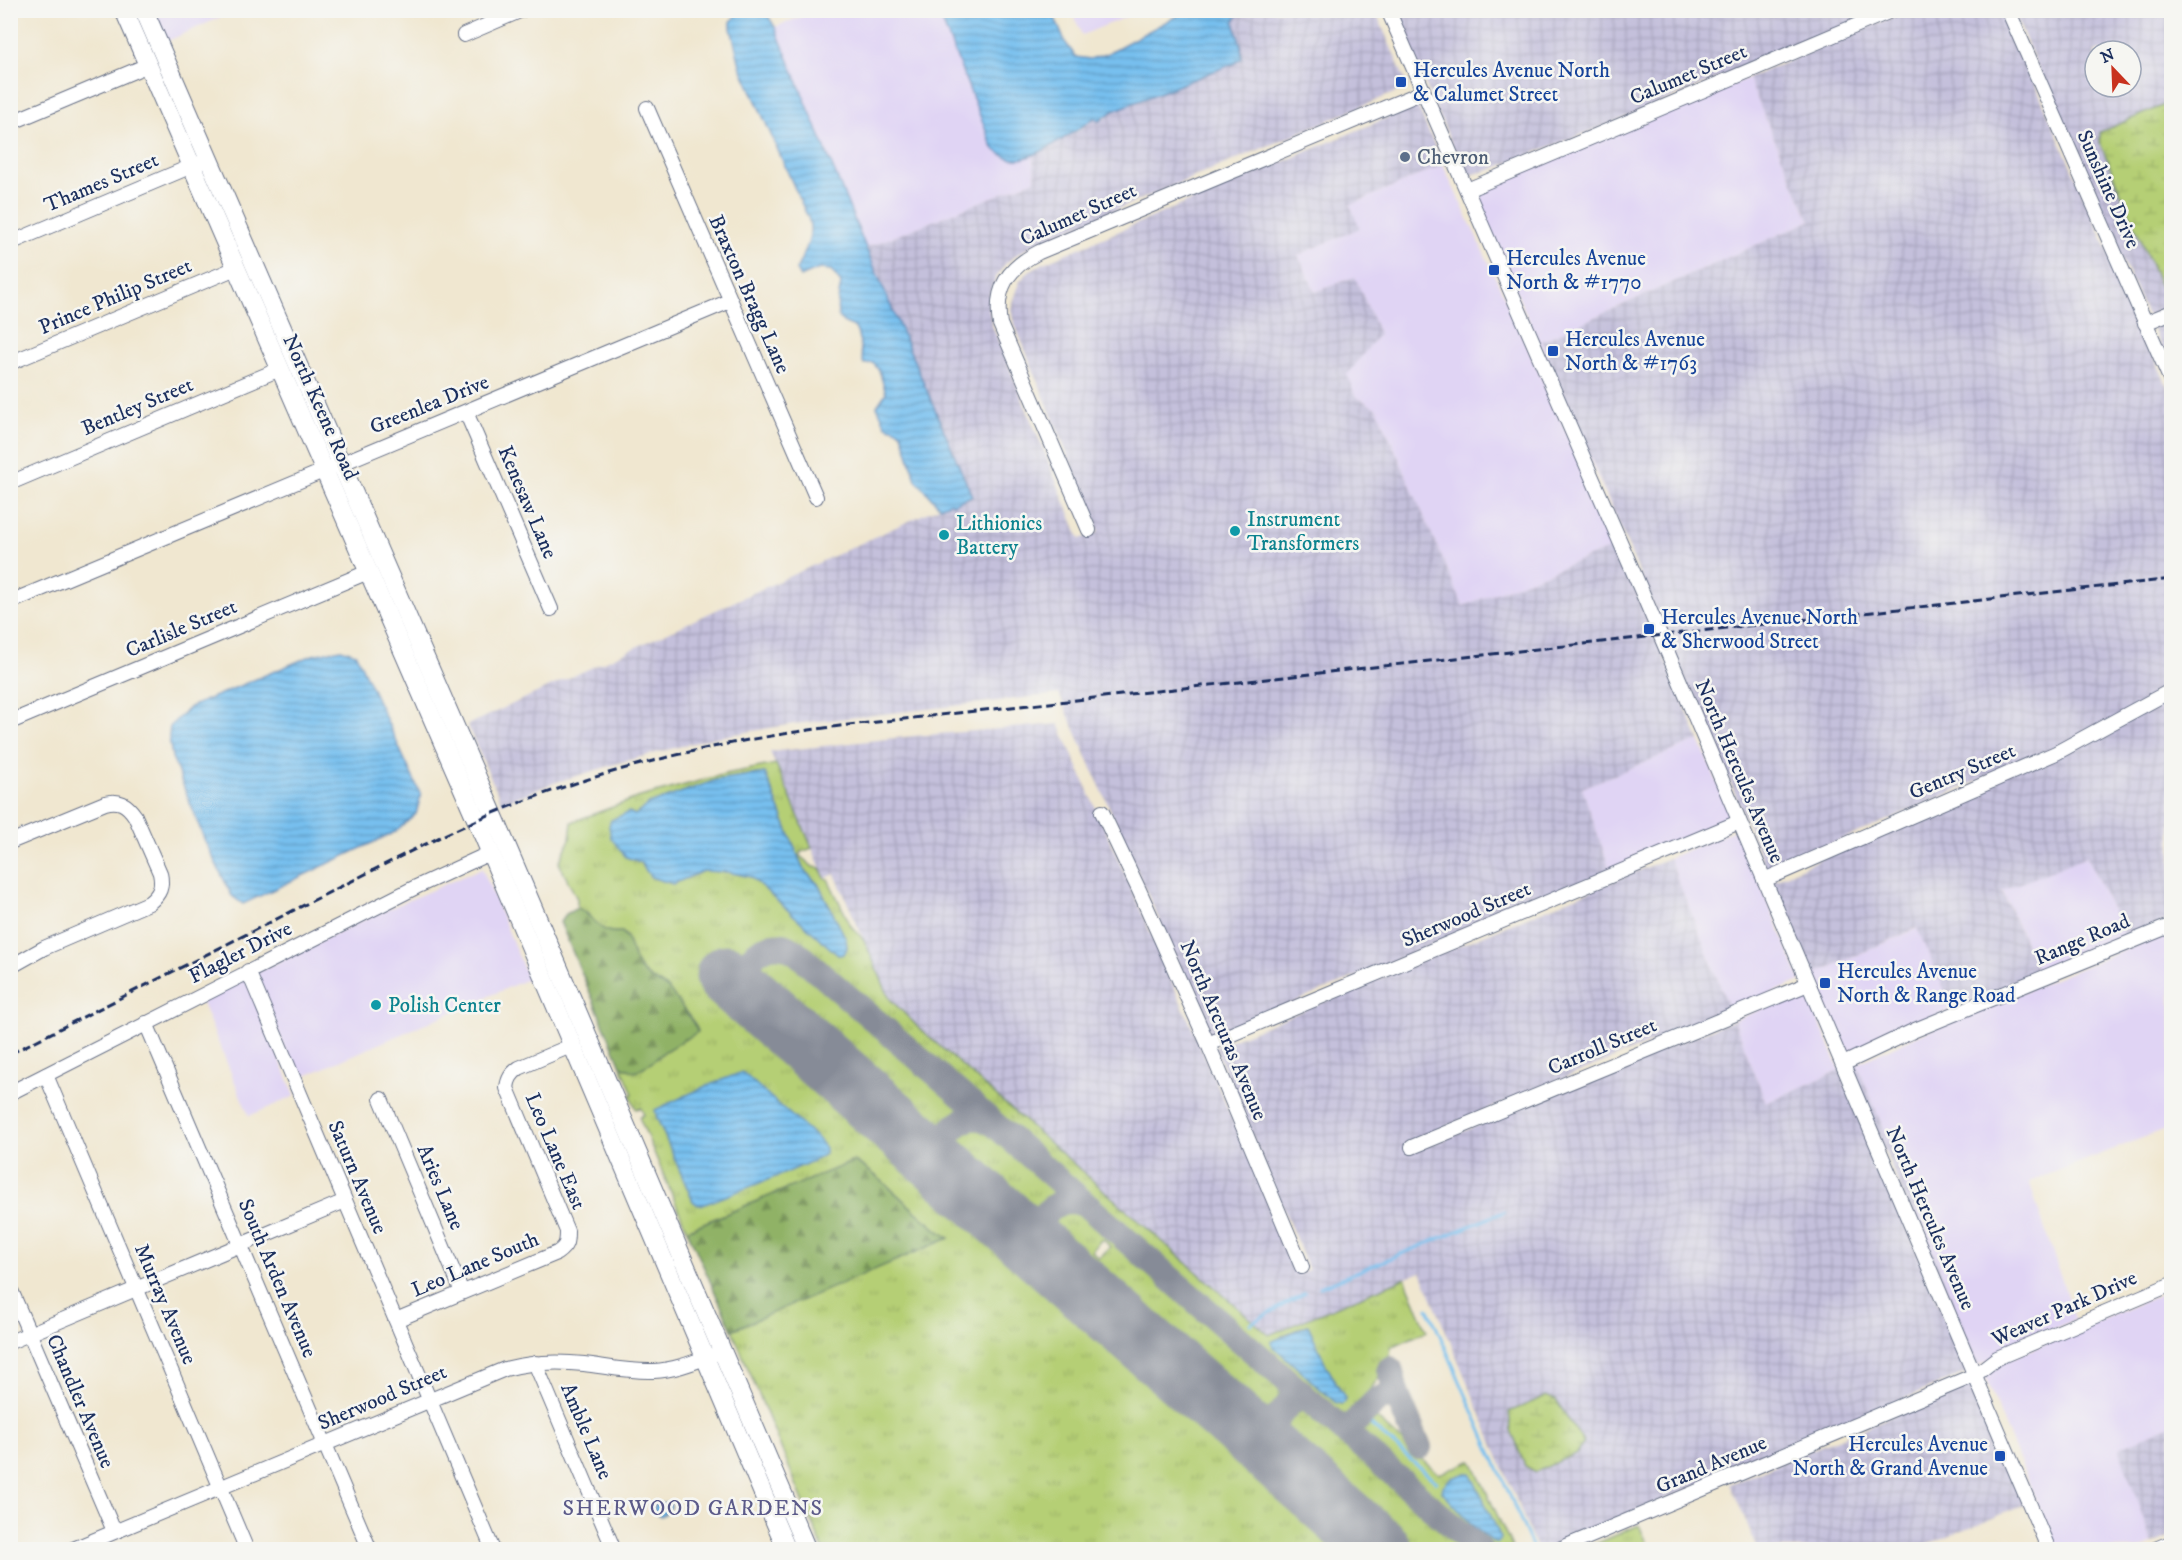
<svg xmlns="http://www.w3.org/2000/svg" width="2182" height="1560" viewBox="0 0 2182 1560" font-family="'IM FELL DW Pica',serif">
  <defs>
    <pattern id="industrial-grid" width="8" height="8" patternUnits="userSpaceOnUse" patternTransform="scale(1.5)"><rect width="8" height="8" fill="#c4c0db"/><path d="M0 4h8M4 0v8" fill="none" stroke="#a8a5be"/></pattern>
    <pattern id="grass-tufts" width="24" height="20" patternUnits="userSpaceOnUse" patternTransform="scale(1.5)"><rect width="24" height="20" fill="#b5cf74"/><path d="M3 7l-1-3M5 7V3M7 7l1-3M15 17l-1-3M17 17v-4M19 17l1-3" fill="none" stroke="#9bb267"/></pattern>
    <pattern id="forest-firs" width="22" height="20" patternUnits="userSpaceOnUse" patternTransform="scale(1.5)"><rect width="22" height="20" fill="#90b266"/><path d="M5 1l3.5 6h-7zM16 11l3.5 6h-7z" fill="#759157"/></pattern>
    <pattern id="wetland-marsh" width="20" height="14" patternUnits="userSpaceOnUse" patternTransform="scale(1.5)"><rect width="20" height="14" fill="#b5cf74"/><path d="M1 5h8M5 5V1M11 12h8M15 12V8" fill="none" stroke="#9bb267"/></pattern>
    <pattern id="water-rules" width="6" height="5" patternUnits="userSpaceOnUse" patternTransform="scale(1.5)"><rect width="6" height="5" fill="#77c0ef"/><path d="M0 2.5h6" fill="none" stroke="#619cc5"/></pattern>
  </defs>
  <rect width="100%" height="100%" fill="#f6f6f2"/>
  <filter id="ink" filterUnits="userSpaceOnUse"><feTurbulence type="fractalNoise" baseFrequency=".0167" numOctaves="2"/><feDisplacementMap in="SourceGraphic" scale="12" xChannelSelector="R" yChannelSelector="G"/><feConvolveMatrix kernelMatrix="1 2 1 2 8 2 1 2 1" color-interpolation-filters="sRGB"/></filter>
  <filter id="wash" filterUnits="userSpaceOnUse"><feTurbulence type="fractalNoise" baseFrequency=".008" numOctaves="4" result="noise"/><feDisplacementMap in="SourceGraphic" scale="24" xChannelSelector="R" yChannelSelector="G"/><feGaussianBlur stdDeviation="1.35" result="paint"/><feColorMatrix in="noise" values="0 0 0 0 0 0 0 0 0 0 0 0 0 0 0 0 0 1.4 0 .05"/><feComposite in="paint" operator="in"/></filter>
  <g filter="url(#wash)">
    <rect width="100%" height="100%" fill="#f0e7d0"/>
    <!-- built -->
    <g fill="#e0d4f4">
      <path d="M149,11H234L163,43Z"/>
      <path d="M815,11H938L993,148L1019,159L1033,154L1035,180L866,248L775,27Z"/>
      <path d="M1072,11H1140L1082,35Z"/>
      <path d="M1748,78L1810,221L1542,341L1626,542L1473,193Z"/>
      <path d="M1443,165L1551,397L1617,546L1463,606L1377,409L1355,396L1346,375L1379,334L1355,277L1315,292L1298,255L1359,228L1350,205Z"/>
      <path d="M1699,740L1733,819L1628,863L1609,868L1582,788Z"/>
      <path d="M1737,829L1801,981L1730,1010L1669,858Z"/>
      <path d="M2087,856L2125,938L2039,974L2002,890Z"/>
      <path d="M482,868L528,979L298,1079L254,974L359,922Z"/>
      <path d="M1918,928L1953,1009L1845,1057L1810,976Z"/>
      <path d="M2171,931V1127L2029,1182L2075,1319L1979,1365L1857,1064L1918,1035Z"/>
      <path d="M246,978L295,1096L249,1116L201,1001Z"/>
      <path d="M1806,991L1840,1070L1766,1103L1734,1020Z"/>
      <path d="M2171,1290V1425L2120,1448L2152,1544L2139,1549H2056L1984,1375L2000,1363Z"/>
    </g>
    <!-- industrial -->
    <g fill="url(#industrial-grid)" fill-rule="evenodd">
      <path d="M1375,10L1408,87L1037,243L1019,253L1006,263L996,277L990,293L989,309L992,325L1080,539L1099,532L1013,320L1011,309L1020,281L1029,271L1046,262L1417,105L1443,165L1350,205L1360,228L1298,255L1315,292L1355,277L1379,334L1347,375L1355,396L1377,409L1463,606L1617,546L1699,740L1582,788L1609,868L1628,863L1211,1037L1059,694L794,724L712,738L622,762L554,783L502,803L467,725L950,502L971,496L866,248L1035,180L1033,154L1078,131L1095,118L1105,119L1113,111L1241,46L1234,22L1238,11Z"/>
      <path d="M1393,11H1879L1611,123L1490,170L1466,176Z"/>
      <path d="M1907,11H2003L2171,395V919L2125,938L2087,856L2002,891L2039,974L1953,1009L1917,928L1810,976L1771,882L2054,748L1767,872L1711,735L1708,736L1542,341L1810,221L1748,78Z"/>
      <path d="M2013,11H2171V102L2100,132V143L2159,286L2171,281V306L2147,316ZM2095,51H2131V87H2095Z"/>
      <path d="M2171,318V371L2152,326Z"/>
      <path d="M1059,724L1300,1274L1309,1270L1215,1047L1669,858L1730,1010L1406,1143L1410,1153L1734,1020L1766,1103L1840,1070L1968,1372L1556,1545V1547L1550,1549H1537L1421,1272L1269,1335L986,1087L919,1028L890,999L835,874L825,878L770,752L913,736Z"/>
      <path d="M1857,1064L1979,1365L1977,1367L1849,1068Z"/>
      <path d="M1973,1382L2025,1505L1916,1549H1758L1730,1484Z"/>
      <path d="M2171,1425V1536L2152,1544L2119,1448Z"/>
    </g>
    <!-- grass -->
    <g fill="url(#grass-tufts)" stroke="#687f69" stroke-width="1.5" fill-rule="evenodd">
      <path d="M776,764L812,848L801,852L800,856L813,867L820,868L825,878L828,879L851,926L864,940L890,999L919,1028L986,1087L1269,1335L1405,1278L1427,1331L1391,1347C1390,1368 1373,1385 1361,1401C1358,1406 1355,1414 1349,1416C1348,1416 1340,1416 1339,1416L797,944C756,927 739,960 714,987L1357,1549H823L732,1330L948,1238C914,1215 890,1182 854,1161L687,1230L639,1117L644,1115L641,1108L636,1109L630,1095L633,1094L621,1066L635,1072L651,1063L665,1051L698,1031L695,1024L668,989L647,977L634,962L627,937L622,932H608L597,925L588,913L577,908V899L559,863L570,839L572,822L637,798L725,774ZM765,773L798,856L804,870L818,884L846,939L847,948L844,954L838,955L751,877L728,872L703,871L673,884L651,877L640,862L626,857L629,812L635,815L716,780ZM657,1118L698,1205L693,1201ZM1308,1325L1327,1367L1345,1398L1344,1402L1341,1404L1335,1402L1274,1347L1283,1335Z"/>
      <path d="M776,951L790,955L967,1109L944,1120L932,1135L757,980C749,964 760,954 776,951Z"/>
      <path d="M980,1126L990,1129L1063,1192L1045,1199L1027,1218L956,1155C950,1138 963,1127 980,1126Z"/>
      <path d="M1070,1208L1085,1211L1280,1382C1281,1405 1270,1413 1248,1412L1057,1244C1050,1227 1053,1215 1070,1208ZM1101,1240H1104L1110,1247L1099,1258L1092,1251Z"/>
      <path d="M1304,1411L1314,1412L1470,1549H1406L1288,1447L1284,1437L1286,1422L1295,1414Z"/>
      <path d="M1370,1416L1375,1417L1439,1474L1471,1461L1473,1463L1513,1549H1491L1365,1440L1362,1434V1426Z"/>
      <path d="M1639,1525L1650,1549H1615L1613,1546L1606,1549H1584Z"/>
    </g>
    <!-- forest -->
    <g fill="url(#forest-firs)" stroke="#567062" stroke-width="1.5">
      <path d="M577,908C591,913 595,927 608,931C612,933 618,932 622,932C631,941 632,959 641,970C649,980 659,981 668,989C673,994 695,1024 698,1032L665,1051L651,1063L635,1072L621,1066L560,922L566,914Z"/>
      <path d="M854,1161C890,1182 915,1216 949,1238L732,1330L687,1230Z"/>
    </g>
    <!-- wetland -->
    <g fill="url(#wetland-marsh)" stroke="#687f69" stroke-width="1.5">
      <path d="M2171,102V281L2160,286L2100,143V132Z"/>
      <path d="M1546,1396L1556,1400L1584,1443L1577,1453L1536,1472L1525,1466L1511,1430L1509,1412Z"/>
    </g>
    <!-- water -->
    <g fill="url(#water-rules)" stroke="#4978a6" stroke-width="1.5">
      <path d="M739,10L765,11L775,27L866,248L972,496L952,504L951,502L940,507L916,480L902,433L898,430L886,426L877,406L886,393L879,370L873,363L864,364C859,351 862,339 855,328C851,324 846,325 842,321C833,314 840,293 841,283L831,270L819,269L800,277L796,270C804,253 814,238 809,220L740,65L731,28V22Z"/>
      <path d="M938,11H1052L1065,42L1076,57L1090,59L1106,54L1186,11H1239L1234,22L1241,46L1242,58L1235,63L1113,111L1099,121L1094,118C1078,130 1038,157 1019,159C1008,160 1001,154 993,148Z"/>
      <path d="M341,649L356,654L421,795L416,814L395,832L243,904L232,896L205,841L172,757L169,737L170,726L190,707L313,655Z"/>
      <path d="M765,773L798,856L804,870L818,884L846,939L847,948L844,954L838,955L751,877L728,872L703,871L673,884L651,877L640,862L626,857L611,838L609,826L611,820L629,812L635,815L649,804L716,780Z"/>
      <path d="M742,1072L817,1138L825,1148V1154L817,1159L788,1172L705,1204L698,1205L693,1201L657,1118L655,1110L704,1087Z"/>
      <path d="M1308,1325L1327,1367L1345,1398L1344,1402L1341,1404L1335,1402L1274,1347L1271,1342Z"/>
      <path d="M1466,1473H1470L1474,1480L1501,1538L1499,1542L1496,1544L1475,1528L1442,1492L1443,1486L1450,1479Z"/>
      <path d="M670,1502L671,1507L665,1514L661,1516L656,1514L654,1509L655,1504Z"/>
    </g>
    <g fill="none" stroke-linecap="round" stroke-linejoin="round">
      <!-- stream -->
      <g stroke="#77c0ef" stroke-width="3">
        <path d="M1320,1287L1504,1212"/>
        <path d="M1428,1308L1532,1546"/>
        <path d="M1250,1324L1305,1293"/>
        <path d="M1370,1424L1436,1482"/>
      </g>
      <!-- taxiway -->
      <g stroke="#868b97" stroke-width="26">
        <path d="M753,999C751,993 747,987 746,980C742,960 763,942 783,946C787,947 792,950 796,952L993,1123"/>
        <path d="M948,1170C946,1162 943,1153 944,1146C946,1130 964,1116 980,1118C984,1119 989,1122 994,1124L1480,1550"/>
        <path d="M1047,1256C1043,1248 1038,1238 1039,1228C1041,1213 1056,1202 1070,1201C1076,1201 1084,1204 1089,1206"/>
        <path d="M1390,1369L1396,1393"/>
        <path d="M1346,1431L1377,1400L1396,1393L1419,1447"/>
        <path d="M1257,1442L1300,1391"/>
      </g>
      <!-- runway -->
      <path stroke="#868b97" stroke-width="63" d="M727,976L1381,1550"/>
    </g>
  </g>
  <g filter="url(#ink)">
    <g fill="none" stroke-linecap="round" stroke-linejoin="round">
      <!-- minor casing -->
      <g stroke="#666f86" stroke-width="16">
        <g id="minor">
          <path d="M1388,10L1642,592L2049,1550"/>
          <path d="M2008,10L2172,383"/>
          <path d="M464,35L522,10"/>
          <path d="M647,108L816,497"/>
          <path d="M10,123L148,65"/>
          <path d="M1467,190L1893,10"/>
          <path d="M10,243L199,163"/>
          <path d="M2145,323L2172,312"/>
          <path d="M10,363L236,268"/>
          <path d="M466,412L551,609"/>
          <path d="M10,483L280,369"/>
          <path d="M1089,530L1000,324C994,288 1008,268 1039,252L1423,92"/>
          <path d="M10,602L730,301"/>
          <path d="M10,722L368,572"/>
          <path d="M1102,812L1139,890L1208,1044L1302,1267"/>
          <path d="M10,842L105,803C119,799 127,804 135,816L160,873C163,887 160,894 149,903L44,948L10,967"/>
          <path d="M1764,880L2056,753L2172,690"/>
          <path d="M248,971L493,1550"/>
          <path d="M146,1023L370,1550"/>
          <path d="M1208,1044L1739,822"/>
          <path d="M1843,1064L1915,1030L2172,925"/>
          <path d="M46,1075L247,1550"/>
          <path d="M10,1093L416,887L490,853"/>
          <path d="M381,1099L462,1292"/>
          <path d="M1412,1147L1808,984"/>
          <path d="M10,1288L114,1531"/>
          <path d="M396,1320L557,1253C567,1246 567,1242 567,1231L507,1088C508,1079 511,1074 519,1068L573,1045"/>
          <path d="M10,1342L345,1201"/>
          <path d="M535,1363L614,1550"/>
          <path d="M1562,1548L1975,1375L1997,1358L2172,1284"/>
          <path d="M71,1550L505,1369C531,1362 557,1361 584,1364C608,1367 630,1372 654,1371C675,1370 694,1362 713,1355"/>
          <path d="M2153,1550L2172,1542"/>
        </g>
      </g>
      <!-- major casing -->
      <g stroke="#666f86" stroke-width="20">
        <g id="major">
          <path d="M124,10L477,821L787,1550"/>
          <path d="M144,10L493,814L807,1550"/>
        </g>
      </g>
      <!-- minor -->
      <use href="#minor" stroke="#fff" stroke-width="14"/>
      <!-- major -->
      <use href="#major" stroke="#fff" stroke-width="18"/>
      <!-- rail -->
      <path stroke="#1b2f5e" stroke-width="3" stroke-dasharray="9 4.5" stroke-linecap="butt" d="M10,1054C110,1003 210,953 310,902C383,866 455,826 532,798C632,762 734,739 840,726L2172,579"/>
    </g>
  </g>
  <!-- markers -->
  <g fill="#1a4fb4" stroke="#f6f6f2" stroke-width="2">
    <rect x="1395" y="76" width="12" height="12" rx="3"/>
    <rect x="1488" y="264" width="12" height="12" rx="3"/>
    <rect x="1547" y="345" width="12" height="12" rx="3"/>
    <rect x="1643" y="623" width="12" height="12" rx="3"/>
    <rect x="1819" y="977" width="12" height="12" rx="3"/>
    <rect x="1994" y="1450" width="12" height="12" rx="3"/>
  </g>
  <circle fill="#5c6f8a" stroke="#f6f6f2" stroke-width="2" cx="1405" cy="157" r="6"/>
  <g fill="#0f9aa8" stroke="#f6f6f2" stroke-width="2">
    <circle cx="1235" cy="531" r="6"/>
    <circle cx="944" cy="535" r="6"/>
    <circle cx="376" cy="1005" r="6"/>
  </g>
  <g text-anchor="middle" stroke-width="5" stroke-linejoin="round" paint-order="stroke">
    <!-- transit labels -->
    <g font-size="21" fill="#164399" stroke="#f6f6f2" text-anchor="start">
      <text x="1413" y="77">Hercules Avenue North<tspan x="1413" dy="24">&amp; Calumet Street</tspan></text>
      <text x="1506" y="265">Hercules Avenue<tspan x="1506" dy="24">North &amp; #1770</tspan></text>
      <text x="1565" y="346">Hercules Avenue<tspan x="1565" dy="24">North &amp; #1763</tspan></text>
      <text x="1661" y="624">Hercules Avenue North<tspan x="1661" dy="24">&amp; Sherwood Street</tspan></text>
      <text x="1837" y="978">Hercules Avenue<tspan x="1837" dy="24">North &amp; Range Road</tspan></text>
      <text x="1988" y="1451" text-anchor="end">Hercules Avenue<tspan x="1988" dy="24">North &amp; Grand Avenue</tspan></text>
    </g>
    <!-- street labels -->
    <g font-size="21" fill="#1b2f5e" stroke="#f6f6f2">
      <text transform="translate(1688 74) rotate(-23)" y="7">Calumet Street</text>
      <text transform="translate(101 182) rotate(-23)" y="7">Thames Street</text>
      <text transform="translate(2109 189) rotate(66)" y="7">Sunshine Drive</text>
      <text transform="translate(1078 214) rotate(-24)" y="7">Calumet Street</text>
      <text transform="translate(750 294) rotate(66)" y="7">Braxton Bragg Lane</text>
      <text transform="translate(115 296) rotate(-23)" y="7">Prince Philip Street</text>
      <text transform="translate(429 404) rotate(-22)" y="7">Greenlea Drive</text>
      <text transform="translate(137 406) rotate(-23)" y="7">Bentley Street</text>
      <text transform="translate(321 407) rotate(66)" y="7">North Keene Road</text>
      <text transform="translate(528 502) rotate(67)" y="7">Kenesaw Lane</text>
      <text transform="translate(181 628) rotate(-23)" y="7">Carlisle Street</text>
      <text transform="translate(1740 771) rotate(67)" y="7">North Hercules Avenue</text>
      <text transform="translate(1962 771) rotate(-23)" y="7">Gentry Street</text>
      <text transform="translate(1466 914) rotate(-23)" y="7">Sherwood Street</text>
      <text transform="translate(2082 939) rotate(-23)" y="7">Range Road</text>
      <text transform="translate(240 952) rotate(-27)" y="7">Flagler Drive</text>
      <text transform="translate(1224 1030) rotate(67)" y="7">North Arcturas Avenue</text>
      <text transform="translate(1602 1046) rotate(-23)" y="7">Carroll Street</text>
      <text transform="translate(556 1151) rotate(67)" y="7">Leo Lane East</text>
      <text transform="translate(358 1177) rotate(67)" y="7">Saturn Avenue</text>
      <text transform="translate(441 1187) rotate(67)" y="7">Aries Lane</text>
      <text transform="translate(1931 1218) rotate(67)" y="7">North Hercules Avenue</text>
      <text transform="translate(475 1264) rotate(-23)" y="7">Leo Lane South</text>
      <text transform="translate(278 1278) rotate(67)" y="7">South Arden Avenue</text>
      <text transform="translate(166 1304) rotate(67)" y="7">Murray Avenue</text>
      <text transform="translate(2064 1308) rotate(-24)" y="7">Weaver Park Drive</text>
      <text transform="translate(382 1397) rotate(-23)" y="7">Sherwood Street</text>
      <text transform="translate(81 1401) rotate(67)" y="7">Chandler Avenue</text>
      <text transform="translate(587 1431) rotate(67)" y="7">Amble Lane</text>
      <text transform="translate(1711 1464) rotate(-23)" y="7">Grand Avenue</text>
    </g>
    <!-- service labels -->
    <g font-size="21" fill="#4e5e75" stroke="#f6f6f2" text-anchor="start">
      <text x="1417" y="164">Chevron</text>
    </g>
    <!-- culture labels -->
    <g font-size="21" fill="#0d838f" stroke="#f6f6f2" text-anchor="start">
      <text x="1247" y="526">Instrument<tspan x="1247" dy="24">Transformers</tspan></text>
      <text x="956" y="530">Lithionics<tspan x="956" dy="24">Battery</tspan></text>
      <text x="388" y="1012">Polish Center</text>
    </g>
    <!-- neighbourhood labels -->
    <g font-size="22" letter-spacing="1.5" fill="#5b5a89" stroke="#f6f6f2">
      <text x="693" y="1515">SHERWOOD GARDENS</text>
    </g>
  </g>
  <!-- margin -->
  <rect width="2182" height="1560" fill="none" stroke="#f6f6f2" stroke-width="36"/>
  <!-- north arrow -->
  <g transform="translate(2113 69) rotate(337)"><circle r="28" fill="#f6f6f2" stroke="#9ea6b7" stroke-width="1.5"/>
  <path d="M0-4.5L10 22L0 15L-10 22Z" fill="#c8321e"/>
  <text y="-9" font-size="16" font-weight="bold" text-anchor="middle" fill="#1b2f5e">N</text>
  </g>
</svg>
